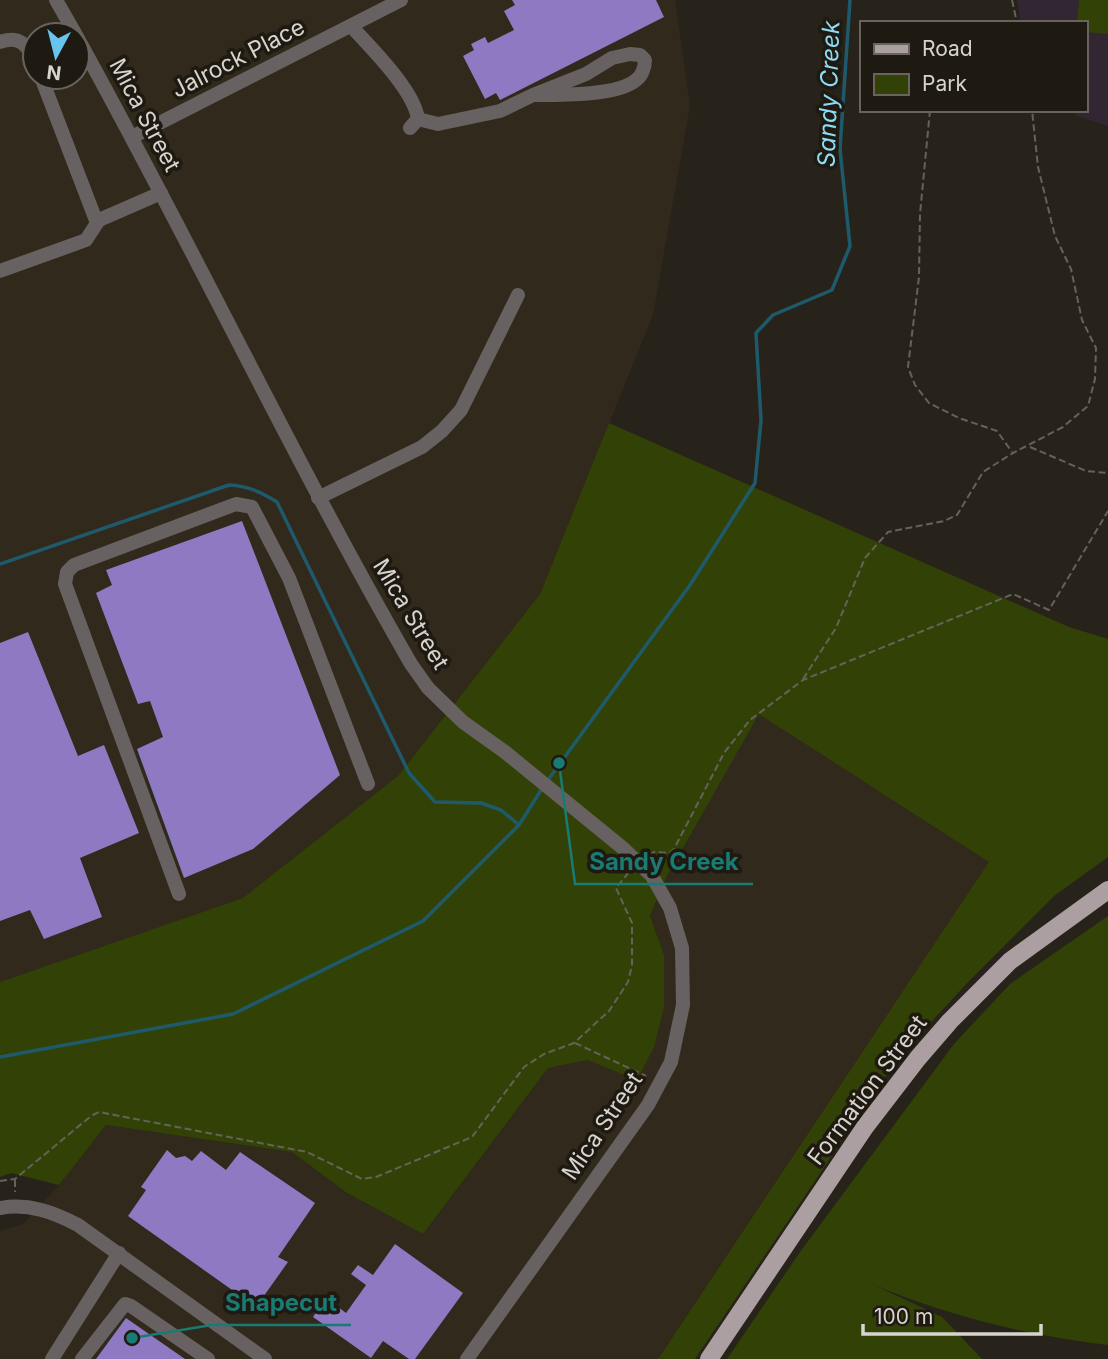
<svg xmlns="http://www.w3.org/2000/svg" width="1108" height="1359" viewBox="0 0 1108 1359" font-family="Inter,sans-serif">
  <rect width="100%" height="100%" fill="#27231a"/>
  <!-- built -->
  <g fill="#31291b" fill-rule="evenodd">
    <path d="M0,0H675L690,106L653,315L540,594L398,776L243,898L0,982ZM35,35H77V77H35Z"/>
    <path d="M759,713L871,783L990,862L658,1359H0V1231L23,1224L59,1185L106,1125L292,1152L347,1193L423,1234L548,1068L588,1060L664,955L650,916L666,878Z"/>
  </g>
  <!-- education -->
  <path fill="#332633" d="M1017,0H1108V126L1077,116L1073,110H1085V23H1021Z"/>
  <!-- green -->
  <g fill="#324206">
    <path d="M1079,0H1108V34L1085,32V23H1077Z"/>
    <path d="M609,423L1069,627L1108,639V857L1054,896L970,980L897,1059L695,1359H658L989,862L759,714L666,878L650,916L664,955V1007L654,1047L637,1080L588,1060L548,1068L423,1234L347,1193L292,1152L106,1125L59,1185L11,1173L0,1177V982L243,898L398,776L540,594Z"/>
    <path d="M1108,916V1345C1030,1336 944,1315 872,1284L942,1317L982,1359H727L800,1252L954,1044L1010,984Z"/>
  </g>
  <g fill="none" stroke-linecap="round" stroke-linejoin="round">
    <!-- stream -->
    <g stroke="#1e5a6c" stroke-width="3.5">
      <path d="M0,564L229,485C248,486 261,492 277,502L409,773L435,802L481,803L501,810L519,825"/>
      <path d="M548,780L690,585L755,483L761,420L756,333L773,315L832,290L850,246L840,149L850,0"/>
      <path d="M0,1057L233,1014L423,921L519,825L543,787"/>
    </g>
  </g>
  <!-- building -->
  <g fill="#8e79c3">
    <path d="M512,0H656L664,17L500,100L496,93L485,99L463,56L474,50L471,44L485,37L488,43L514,30L504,11L515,5Z"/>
    <path d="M242,521L340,775L253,849L184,878L137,749L163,737L150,701L138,704L96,593L112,585L106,570Z"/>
    <path d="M28,632L78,756L104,745L139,833L80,858L102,917L44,939L30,910L0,921V643Z"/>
    <path d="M167,1150L176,1158L185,1156L192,1161L201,1151L226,1170L240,1152L315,1203L278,1257L288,1262L256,1307L128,1216L146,1190L141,1187Z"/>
    <path d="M395,1244L463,1293L415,1359H409L383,1341L371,1358L313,1317L326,1298L346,1313L366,1285L351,1274L358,1265L373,1275Z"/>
    <path d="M126,1318L185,1359H96Z"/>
  </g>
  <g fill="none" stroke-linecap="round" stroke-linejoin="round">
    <!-- path -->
    <g stroke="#65625a" stroke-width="2" stroke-dasharray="7 3.5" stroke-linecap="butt">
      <path d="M1012,0L1017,23"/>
      <path d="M930,110L920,214L919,277L908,367L915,385L929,403L959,418L997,431L1012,452"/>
      <path d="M1030,447L1086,471L1108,473"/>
      <path d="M803,679L836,628L865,558L888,532L944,521L957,515L983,472L1013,453L1063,427L1088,406L1095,379L1096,348L1082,320L1071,269L1055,236L1038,167L1032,110"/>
      <path d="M649,855L654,852L669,853L674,849L724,753L750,720L803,680L1013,594L1049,610L1108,511"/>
      <path d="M575,1043L646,1076"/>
      <path d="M15,1180V1192"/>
      <path d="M0,1181L15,1179L91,1116L99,1112L307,1152L362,1179L376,1177L472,1137L524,1067L544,1054L574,1043L609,1011L628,982L632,965V923L616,888L629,872"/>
    </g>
    <!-- minor -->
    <g stroke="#676162" stroke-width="14">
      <path d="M56,0L76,35"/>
      <path d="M351,26C371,48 414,90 418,119L410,128"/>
      <path d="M77,37C192,244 293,459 411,664L428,688L463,722L505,752L624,849L652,876L670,908L682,948L683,1005L671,1062L648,1105L467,1359"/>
      <path d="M0,42C19,35 28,45 35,62"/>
      <path d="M41,77L97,223"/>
      <path d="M418,119L438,124L500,111L533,95L586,74L612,58L630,54L640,55L645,60C645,67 642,76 636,80C618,96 558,95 533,95"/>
      <path d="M132,137L401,0"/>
      <path d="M0,271L86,240L99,220L161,193"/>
      <path d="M318,498L422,447L442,431L461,410L518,295"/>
      <path d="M179,894L65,584L67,572L74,565L236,504L252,507L289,578L368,784"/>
      <path d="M0,1208C29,1203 53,1212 78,1225L265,1359"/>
      <path d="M52,1359L119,1253"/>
      <path d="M82,1359L125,1304L131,1306L208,1359"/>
    </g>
    <!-- major -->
    <path stroke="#ab9fa1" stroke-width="18" d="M709,1359L865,1127L918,1058L950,1021L1010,961L1108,890"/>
  </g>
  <g text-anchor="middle" stroke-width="7" stroke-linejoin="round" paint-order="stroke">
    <!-- street labels -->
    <g font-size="23" fill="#d7d4ce" stroke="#1e1911">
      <text transform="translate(238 58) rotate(-27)" y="8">Jalrock Place</text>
      <text transform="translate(145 115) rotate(62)" y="8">Mica Street</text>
      <text transform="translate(411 614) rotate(59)" y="8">Mica Street</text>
      <text transform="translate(867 1090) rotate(-53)" y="8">Formation Street</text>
      <text transform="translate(602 1126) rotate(-56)" y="8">Mica Street</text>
    </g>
    <!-- water labels -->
    <g font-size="24" font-style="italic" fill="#8ddbf5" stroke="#1e1911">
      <text transform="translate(829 94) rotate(-88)" y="8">Sandy Creek</text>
    </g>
  </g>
  <!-- callouts -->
  <path fill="none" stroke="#197b73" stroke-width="2.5" d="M559 763L575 884H753M132 1338L212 1325H351"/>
  <g fill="#197b73" stroke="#1e1911" stroke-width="2.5">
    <circle cx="559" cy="763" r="7"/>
    <circle cx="132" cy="1338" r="7"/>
  </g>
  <g font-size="24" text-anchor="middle" font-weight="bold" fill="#197b73" stroke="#1e1911" stroke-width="7" stroke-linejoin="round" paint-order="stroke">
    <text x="664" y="870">Sandy Creek</text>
    <text x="281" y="1311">Shapecut</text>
  </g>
  <!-- legend -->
  <rect x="860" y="21" width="228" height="91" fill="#1e1911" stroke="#68645d" stroke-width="2"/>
  <rect x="874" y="44" width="35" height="10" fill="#ab9fa1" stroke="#68645d" stroke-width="2"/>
  <text x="922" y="56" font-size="21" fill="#d7d4ce">Road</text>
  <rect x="874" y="74" width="35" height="21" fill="#324206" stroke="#68645d" stroke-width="2"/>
  <text x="922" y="91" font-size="21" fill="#d7d4ce">Park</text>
  <!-- north arrow -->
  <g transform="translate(56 56) rotate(187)"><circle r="33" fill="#1e1911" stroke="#68645d" stroke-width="2"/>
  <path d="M0-5L12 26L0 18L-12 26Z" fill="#66c4ef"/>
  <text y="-10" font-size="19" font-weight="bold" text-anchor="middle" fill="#d7d4ce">N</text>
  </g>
  <!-- scale -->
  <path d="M863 1324v10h178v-10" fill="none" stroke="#d7d4ce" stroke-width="3.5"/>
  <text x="874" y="1324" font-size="21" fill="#d7d4ce" stroke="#1e1911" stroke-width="5" paint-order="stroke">100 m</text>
</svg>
